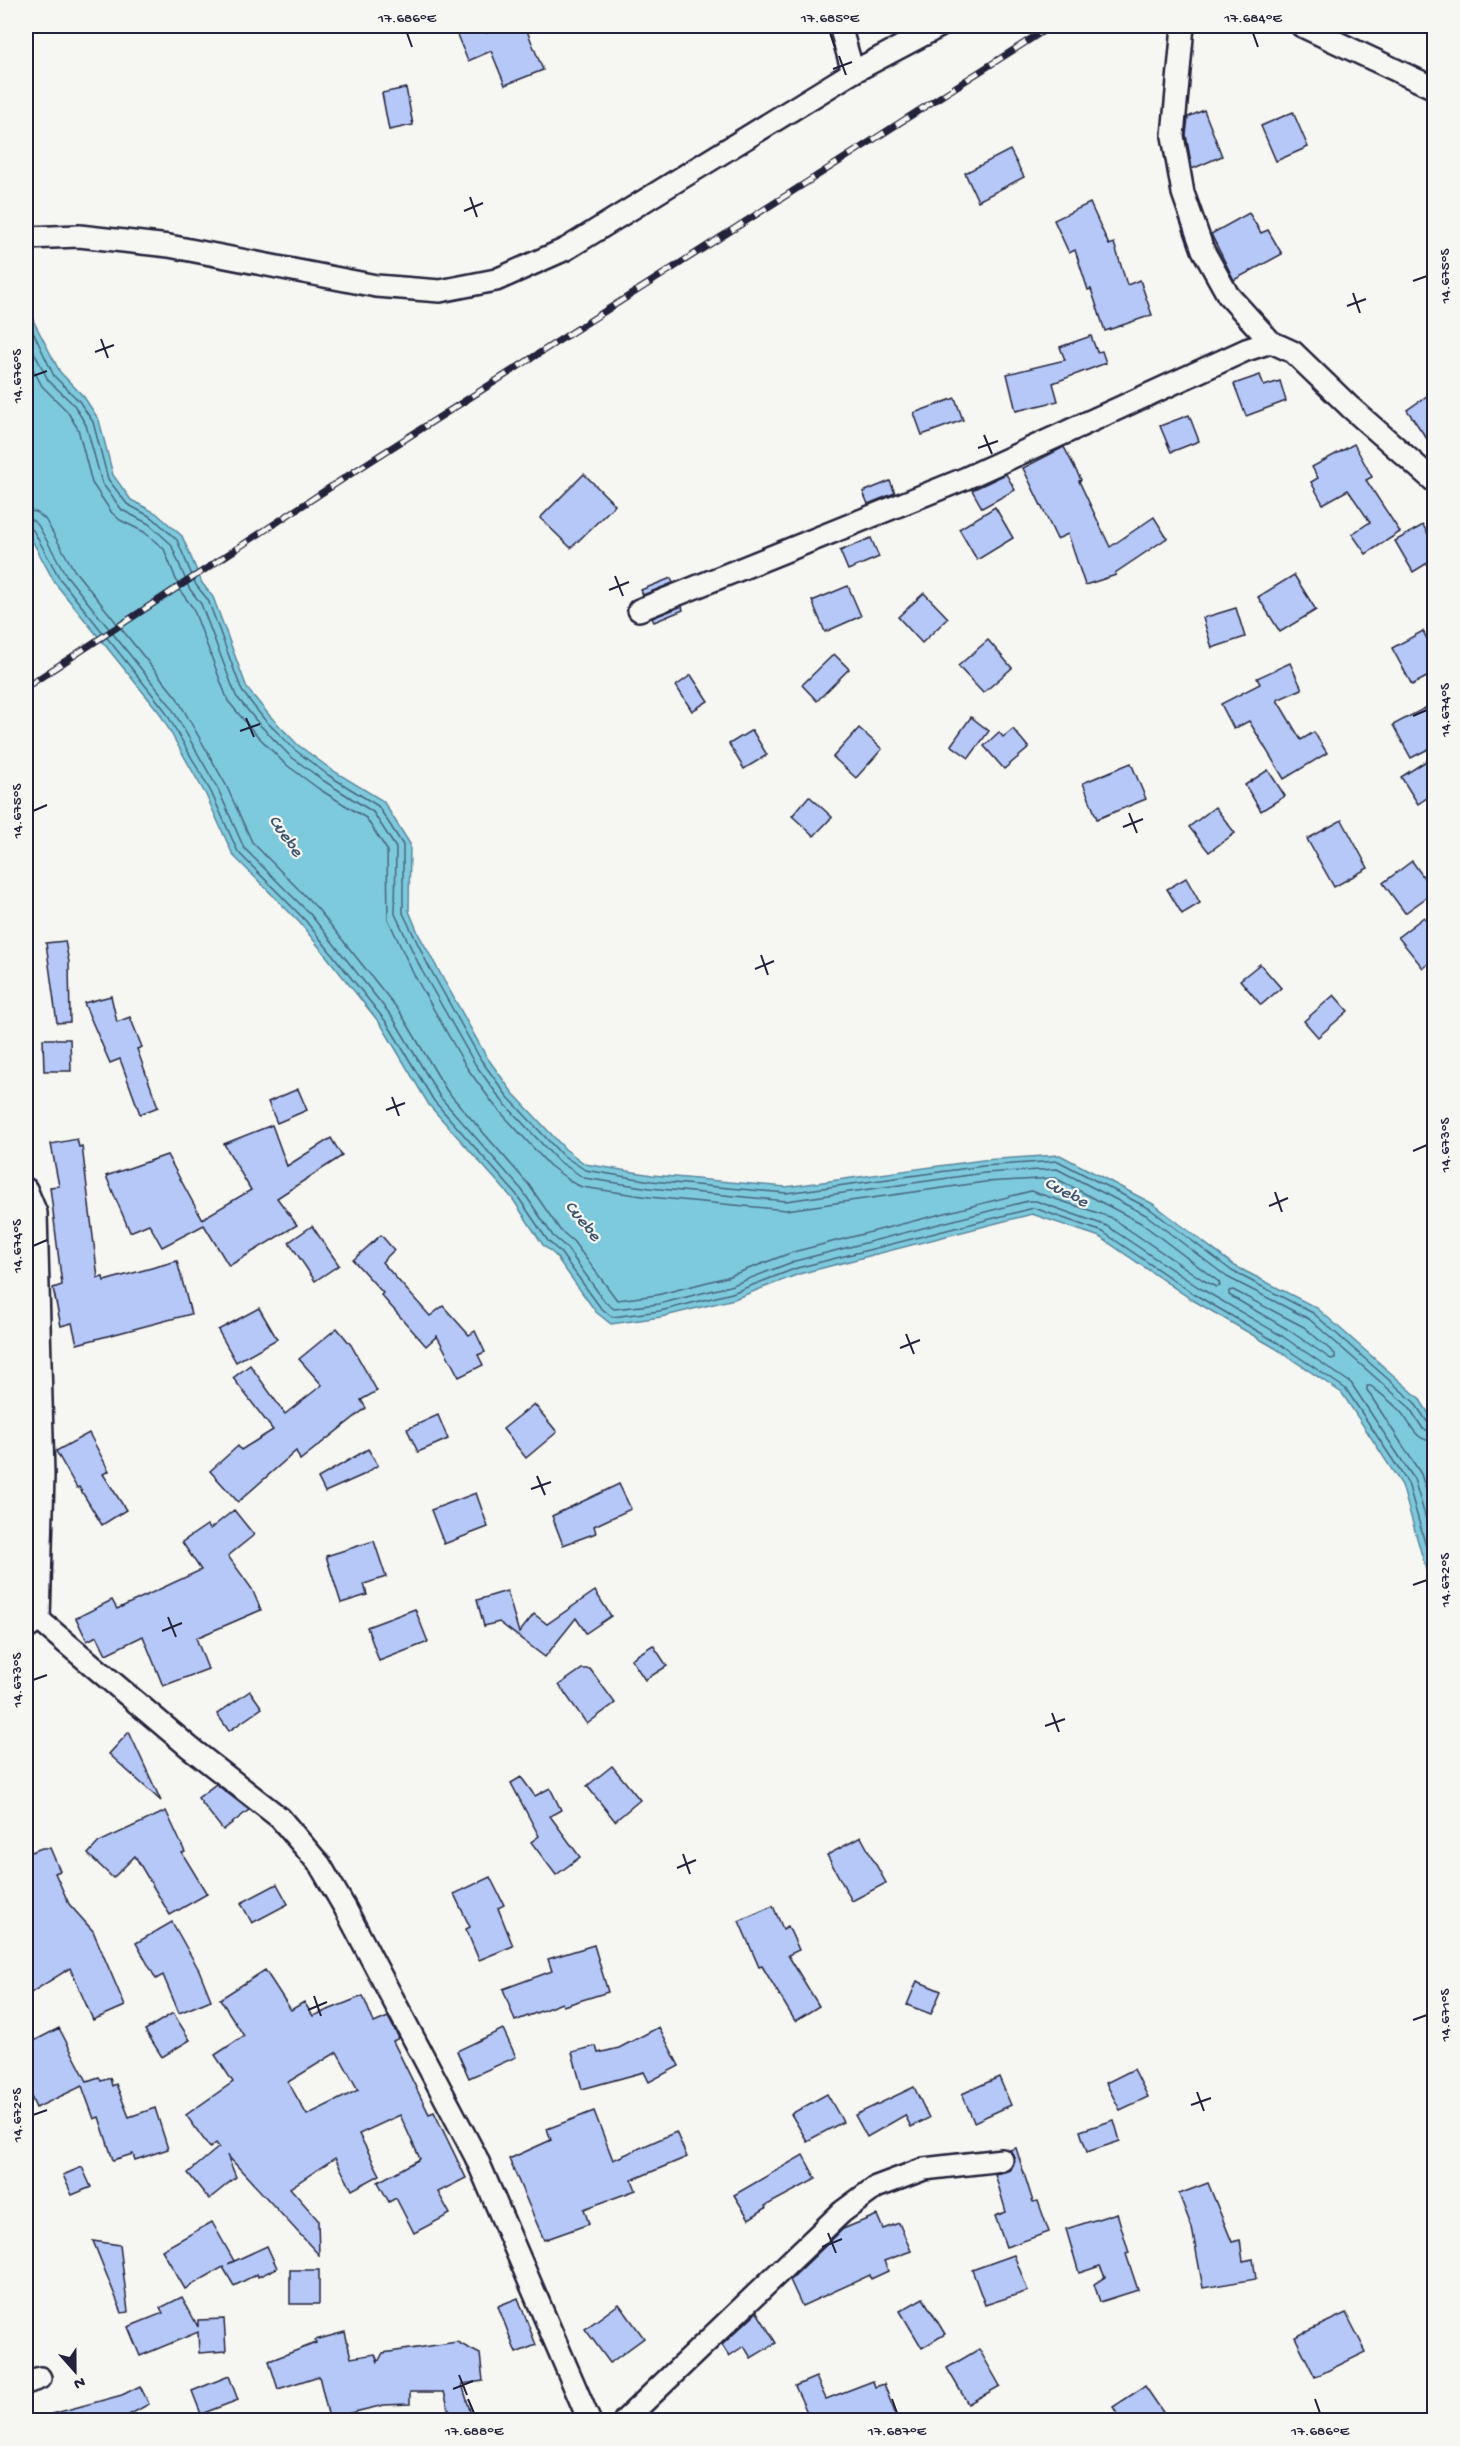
<svg xmlns="http://www.w3.org/2000/svg" width="1460" height="2446" viewBox="0 0 1460 2446" font-family="'Gochi Hand',sans-serif">
  <rect width="100%" height="100%" fill="#f6f6f2"/>
  <filter id="ink" filterUnits="userSpaceOnUse"><feTurbulence type="fractalNoise" baseFrequency=".0167" numOctaves="2"/><feDisplacementMap in="SourceGraphic" scale="12" xChannelSelector="R" yChannelSelector="G"/><feConvolveMatrix kernelMatrix="1 2 1 2 8 2 1 2 1" color-interpolation-filters="sRGB"/></filter>
  <g filter="url(#ink)">
    <!-- water -->
    <path fill="#7ecadd" stroke="#59879c" stroke-width="1.5" d="M26,299L34,322L60,372L84,397L99,420L113,475L131,500L156,513L182,536L202,583L213,597L247,688L269,715L298,745L332,770L383,801L410,844L409,911L419,935L486,1056L512,1092L565,1149L585,1164L652,1175L786,1187L983,1160L1060,1155L1153,1204L1235,1266L1317,1308L1419,1398L1434,1422V1598L1402,1485L1342,1393L1275,1348L1191,1299L1100,1237L1032,1214L799,1274L734,1299L661,1317L611,1324L596,1312L555,1255L543,1245L512,1198L429,1105L382,1026L300,923L233,855L206,795L159,712L55,583L26,529Z"/>
    <g fill="none" stroke-linecap="round" stroke-linejoin="round">
      <!-- shore -->
      <g stroke="#47657c" stroke-width="1.5">
        <path d="M26,317L54,376L79,401L93,422L108,479L127,504L153,518L177,540L196,585L208,600L242,691L264,719L295,750L328,775L378,806L403,845V913L428,965L481,1060L507,1096L561,1154L585,1170L651,1181L786,1193L983,1166L1058,1161L1150,1209L1232,1271L1313,1313L1414,1402L1428,1423L1434,1425"/>
        <path d="M26,336L48,380L74,405L86,425L102,483L122,510L149,524L171,544L189,588L201,604L236,696L259,724L290,756L324,781L373,812L396,848L395,914L421,969L475,1064L502,1101L557,1160L584,1178L650,1188L786,1201L984,1173L1057,1169L1146,1215L1227,1277L1309,1319L1409,1407L1423,1429L1434,1432"/>
        <path d="M26,356L42,386L67,411L78,429L92,483L112,513L120,520L144,532L164,549L181,592L193,608L228,701L252,730L284,763L319,789L366,818L387,850L388,919L413,973L467,1068L495,1106L549,1165L573,1183L582,1187L649,1197L786,1210L985,1182L1055,1178L1141,1223L1219,1282L1220,1286L1216,1287L1203,1280L1110,1217L1031,1191L793,1252L727,1277L657,1295L617,1300L573,1241L560,1230L529,1185L447,1091L400,1012L317,908L252,842L226,785L177,698L74,570L45,519L36,512L26,510"/>
        <path d="M26,519L32,520L38,525L66,575L170,705L218,789L244,848L310,914L393,1018L440,1097L522,1190L553,1236L566,1247L605,1302L614,1309L659,1304L730,1286L795,1261L1028,1201H1036L1107,1226L1198,1287L1282,1336L1351,1383L1414,1479L1434,1546"/>
        <path d="M26,527L33,530L60,579L164,709L211,792L238,852L305,920L387,1023L434,1101L516,1194L548,1241L560,1252L600,1307L612,1317L660,1311L732,1293L797,1268L1034,1208L1103,1232L1194,1294L1278,1343L1346,1389L1408,1483L1434,1575"/>
        <path d="M1233,1290L1304,1327L1335,1354V1358L1331,1359L1287,1329L1229,1295V1291Z"/>
        <path d="M1434,1441C1414,1441 1412,1424 1400,1411C1392,1402 1381,1394 1371,1386H1367V1390L1421,1474L1434,1515"/>
      </g>
    </g>
    <!-- building -->
    <g fill="#b5c8f7" stroke="#22223b" stroke-width="1.5" fill-rule="evenodd">
      <path d="M465,26H484L487,33L506,26H525L543,70L505,85L491,51L468,61L455,30Z"/>
      <path d="M406,88L413,125L389,130L382,93Z"/>
      <path d="M1204,110L1222,156L1192,169L1186,135L1188,117Z"/>
      <path d="M1293,112L1308,147L1276,161L1261,126Z"/>
      <path d="M1010,150L1024,177L978,201L965,173Z"/>
      <path d="M1090,203L1109,245L1114,243L1127,285L1140,280L1152,315L1105,331L1091,289L1088,290L1075,250L1069,253L1054,220Z"/>
      <path d="M1249,213L1261,233L1268,230L1282,254L1234,280L1211,234Z"/>
      <path d="M1091,336L1097,352L1102,351L1106,363L1053,383L1058,401L1016,411L1007,374L1065,360L1060,347Z"/>
      <path d="M1260,375L1264,386L1280,381L1286,401L1246,416L1234,384Z"/>
      <path d="M1434,391V449L1407,410Z"/>
      <path d="M955,398L963,420L922,435L914,413Z"/>
      <path d="M1189,415L1199,441L1171,452L1160,426Z"/>
      <path d="M1354,444L1372,477L1366,480L1400,532L1366,554L1352,534L1370,522L1348,490L1323,504L1311,482L1318,478L1312,467Z"/>
      <path d="M1064,447L1081,480L1079,481L1110,547L1154,517L1167,538L1115,573L1116,575L1085,585L1068,534L1057,539L1023,468Z"/>
      <path d="M584,474L615,505L571,548L540,518Z"/>
      <path d="M1006,474L1015,490L982,508L972,490Z"/>
      <path d="M890,481L895,493L868,504L863,492Z"/>
      <path d="M995,507L1013,538L977,560L959,529Z"/>
      <path d="M1423,525L1434,545V559L1413,572L1395,541Z"/>
      <path d="M871,538L879,557L848,570L840,551Z"/>
      <path d="M1294,575L1316,610L1280,632L1258,597Z"/>
      <path d="M671,578L673,583L643,595L641,590Z"/>
      <path d="M848,586L861,616L825,632L812,601Z"/>
      <path d="M924,593L948,618L922,643L898,617Z"/>
      <path d="M682,606L683,610L654,622L652,618Z"/>
      <path d="M1236,608L1245,637L1212,648L1203,618Z"/>
      <path d="M1423,631L1434,653V673L1412,685L1392,648Z"/>
      <path d="M988,640L1012,668L983,693L958,666Z"/>
      <path d="M834,654L849,669L817,701L802,685Z"/>
      <path d="M1290,663L1302,689L1277,700L1301,740L1314,732L1327,753L1284,779L1249,721L1234,729L1221,704L1260,684L1257,678Z"/>
      <path d="M691,675L708,701L692,711L676,686Z"/>
      <path d="M1425,708L1434,726V746L1411,758L1393,725Z"/>
      <path d="M971,717L989,731L969,758L951,745Z"/>
      <path d="M859,728L882,749L856,778L833,757Z"/>
      <path d="M1013,729L1029,748L1004,769L984,746L999,732L1003,737Z"/>
      <path d="M752,730L767,755L744,769L729,744Z"/>
      <path d="M1434,756V793L1418,804L1401,777Z"/>
      <path d="M1131,763L1146,799L1097,819L1083,783Z"/>
      <path d="M1268,770L1285,796L1261,811L1245,785Z"/>
      <path d="M809,796L832,817L814,836L792,816Z"/>
      <path d="M1215,807L1235,833L1209,852L1189,827Z"/>
      <path d="M1342,820L1368,868L1334,887L1307,839Z"/>
      <path d="M1412,861L1434,892L1405,913L1383,883Z"/>
      <path d="M1186,878L1200,903L1182,914L1167,889Z"/>
      <path d="M1424,917L1434,930V959L1423,968L1398,937Z"/>
      <path d="M65,941L69,962L70,1022L57,1023L46,943Z"/>
      <path d="M1260,964L1281,988L1261,1005L1240,980Z"/>
      <path d="M1334,995L1348,1011L1318,1037L1304,1021Z"/>
      <path d="M111,996L117,1022L130,1017L142,1047L137,1049L158,1107L140,1114L120,1059L110,1063L84,1003Z"/>
      <path d="M43,1039H70L71,1071H44Z"/>
      <path d="M298,1089L307,1110L277,1123L268,1102Z"/>
      <path d="M272,1125L287,1166L331,1138L342,1156L277,1198L297,1225L229,1266L204,1225L162,1247L149,1224L130,1232L106,1176L167,1155L202,1219L251,1190L224,1144Z"/>
      <path d="M77,1139L79,1147L82,1146L98,1278L103,1277L104,1281L177,1261L191,1314L77,1344L72,1323L61,1326L53,1288L62,1285L50,1187L59,1186L51,1144Z"/>
      <path d="M312,1226L339,1265L315,1281L289,1242Z"/>
      <path d="M381,1235L394,1250L382,1262L430,1316L443,1306L469,1335L475,1331L485,1352L478,1355L483,1365L459,1377L437,1336L426,1346L381,1295L383,1293L353,1260Z"/>
      <path d="M259,1308L277,1339L236,1362L218,1330Z"/>
      <path d="M337,1328L351,1345L377,1391L361,1400L366,1408L300,1460L296,1451L238,1502L210,1471L238,1446L241,1450L273,1430L233,1378L250,1365L285,1414L322,1385L299,1359Z"/>
      <path d="M534,1404L557,1432L526,1458L503,1429Z"/>
      <path d="M438,1415L448,1439L418,1452L407,1429Z"/>
      <path d="M89,1433L109,1471L103,1474L126,1510L102,1525L79,1487L77,1488L56,1451Z"/>
      <path d="M368,1449L378,1465L363,1475L325,1492L318,1478Z"/>
      <path d="M619,1484L631,1509L594,1526L596,1533L563,1545L552,1516Z"/>
      <path d="M476,1493L488,1527L444,1544L431,1510Z"/>
      <path d="M234,1510L254,1535L228,1556L252,1589L261,1610L196,1638L208,1669L163,1686L143,1636L106,1654L97,1636L87,1641L76,1618L112,1600L117,1609L201,1570L182,1542L207,1525L210,1529Z"/>
      <path d="M374,1541L386,1577L364,1584L367,1595L341,1603L326,1556Z"/>
      <path d="M507,1591L519,1633L534,1614L547,1624L595,1591L611,1616L586,1633L576,1618L545,1657L499,1622L484,1626L477,1600Z"/>
      <path d="M415,1609L428,1642L379,1661L367,1627Z"/>
      <path d="M653,1645L667,1666L645,1680L631,1659Z"/>
      <path d="M582,1669H590L615,1703L587,1724L559,1685Z"/>
      <path d="M250,1691L262,1708L229,1731L217,1714Z"/>
      <path d="M129,1732L161,1801L109,1754Z"/>
      <path d="M612,1766L640,1800L615,1821L587,1786Z"/>
      <path d="M521,1777L535,1796L550,1788L561,1810L550,1816L580,1857L556,1875L531,1842L539,1836L511,1783Z"/>
      <path d="M216,1784L249,1810L223,1830L198,1798Z"/>
      <path d="M166,1811L185,1852L182,1853L207,1894L170,1915L135,1856L113,1878L88,1854L99,1842Z"/>
      <path d="M861,1837L886,1883L852,1901L827,1855Z"/>
      <path d="M42,1848H50L60,1871L55,1873L69,1904L93,1931L125,2006L93,2020L70,1968L26,1996V1854Z"/>
      <path d="M490,1877L504,1905L498,1908L513,1946L479,1960L466,1929L470,1927L454,1894Z"/>
      <path d="M277,1884L288,1904L252,1923L241,1903Z"/>
      <path d="M773,1906L783,1929L788,1926L799,1950L788,1955L819,2006L795,2021L762,1966L759,1967L739,1921Z"/>
      <path d="M172,1922L199,1970L211,2000L179,2013L163,1975L156,1979L136,1943Z"/>
      <path d="M594,1945L608,1992L563,2006L562,2003L515,2021L503,1989L552,1971L548,1959Z"/>
      <path d="M265,1970L291,2010L304,2002L313,2016L363,1996L374,2023L388,2017L399,2038L393,2041L429,2114L434,2112L466,2178L438,2192L450,2214L414,2233L396,2198L389,2202L378,2182L420,2159L400,2115L359,2134L380,2175L352,2190L335,2158L290,2188L318,2220L319,2255L227,2155L236,2177L209,2199L188,2173L219,2147L216,2143L210,2148L186,2115L233,2082L215,2055L244,2036L220,1999ZM337,2052L358,2090L307,2115L288,2082Z"/>
      <path d="M917,1981L941,1991L931,2014L907,2005Z"/>
      <path d="M173,2013L190,2040L162,2057L145,2030Z"/>
      <path d="M659,2027L679,2066L649,2082L644,2072L582,2089L572,2052L596,2046L598,2053L619,2048Z"/>
      <path d="M59,2028L87,2081L99,2077L101,2081L110,2078L112,2086L116,2084L129,2117L155,2108L168,2149L135,2160L133,2154L113,2160L99,2117L94,2119L82,2086L36,2108L26,2085V2045Z"/>
      <path d="M503,2029L516,2057L469,2078L457,2051Z"/>
      <path d="M1134,2069L1148,2097L1120,2110L1106,2083Z"/>
      <path d="M999,2077L1011,2105L974,2122L962,2094Z"/>
      <path d="M914,2087L929,2118L911,2127L905,2115L867,2137L855,2115Z"/>
      <path d="M827,2094L843,2122L807,2141L791,2114Z"/>
      <path d="M594,2111L613,2160L676,2132L687,2157L632,2180L636,2190L584,2209L589,2224L544,2240L509,2159L551,2140L547,2129Z"/>
      <path d="M1114,2120L1120,2141L1087,2152L1080,2131Z"/>
      <path d="M1016,2148L1033,2202L1038,2201L1049,2232L1006,2247L995,2216L1006,2212L995,2174L1010,2170L1015,2159L1010,2150Z"/>
      <path d="M803,2155L816,2179L765,2206L766,2208L749,2219L734,2195Z"/>
      <path d="M82,2167L91,2187L72,2195L63,2175Z"/>
      <path d="M1208,2183L1232,2242L1240,2240L1243,2261L1253,2259L1256,2279L1203,2288L1192,2228L1179,2194Z"/>
      <path d="M1117,2213L1129,2253L1126,2254L1138,2290L1100,2302L1094,2284L1105,2277L1100,2266L1079,2273L1066,2229Z"/>
      <path d="M877,2215L883,2229L899,2223L911,2251L884,2261L888,2271L871,2279L870,2275L802,2306L790,2280L843,2229Z"/>
      <path d="M212,2222L234,2261L228,2264L267,2246L277,2268L258,2277L257,2274L234,2286L223,2267L185,2289L162,2250Z"/>
      <path d="M93,2241L120,2245L128,2312L122,2313Z"/>
      <path d="M1014,2255L1028,2291L985,2305L972,2270Z"/>
      <rect x="290" y="2270" width="29" height="34"/>
      <path d="M182,2297L198,2327V2320L224,2319L226,2351L199,2353L198,2332L140,2356L128,2327L163,2313L160,2308Z"/>
      <path d="M518,2298L536,2345L516,2353L498,2306Z"/>
      <path d="M923,2298L945,2334L922,2348L900,2311Z"/>
      <path d="M619,2304L644,2338L610,2363L585,2329Z"/>
      <path d="M757,2312L776,2343L751,2358L744,2346L729,2356L722,2345Z"/>
      <path d="M1346,2313L1366,2352L1315,2377L1295,2337Z"/>
      <path d="M345,2332L351,2358L375,2354L378,2362L383,2353L457,2342L480,2354L483,2381L462,2384L472,2417L452,2421L444,2392H410V2404L384,2405L329,2418L319,2376L278,2389L269,2361L316,2343L315,2340Z"/>
      <path d="M979,2349L1000,2386L968,2404L947,2368Z"/>
      <path d="M229,2376L238,2400L201,2414L192,2391Z"/>
      <path d="M816,2377L826,2399L873,2381L875,2387L884,2384L898,2421H811L795,2386Z"/>
      <path d="M140,2386L149,2404L118,2421H53L52,2414L122,2395Z"/>
      <path d="M1145,2386L1169,2421H1122L1113,2407Z"/>
    </g>
    <g fill="none" stroke-linecap="round" stroke-linejoin="round">
      <!-- minor casing -->
      <g stroke="#22223b" stroke-width="26">
        <g id="minor">
          <path d="M840,26L853,72"/>
          <path d="M1183,26L1173,136L1183,193L1203,250L1228,295L1271,342L1293,352L1350,407L1434,481"/>
          <path d="M1302,26L1434,88"/>
          <path d="M26,238L79,236L169,246L376,286L440,291L496,280L566,249L853,72L940,26"/>
          <path d="M639,610L964,479L1246,350L1271,342"/>
          <path d="M26,1189L36,1213L43,1475L39,1620L26,1629"/>
          <path d="M39,1620L189,1747L280,1818L320,1865L345,1908L476,2157L589,2420"/>
          <path d="M26,2383L40,2378"/>
          <path d="M625,2420L842,2212L876,2187L924,2169L1002,2160"/>
        </g>
      </g>
      <!-- minor -->
      <use href="#minor" stroke="#f6f6f2" stroke-width="21"/>
      <!-- rail casing -->
      <g stroke="#22223b" stroke-width="7">
        <path id="rail" d="M26,687L352,473L1051,26"/>
      </g>
      <!-- rail -->
      <use href="#rail" stroke="#f6f6f2" stroke-width="4.5" stroke-dasharray="14" stroke-linecap="butt"/>
    </g>
  </g>
  <!-- ticks -->
  <path fill="none" stroke="#22223b" stroke-width="2" d="M407,33L412,47M830,33L835,47M1253,33L1258,47M839,56L846,75M833,69L852,62M470,197L477,217M464,211L483,203M1413,281L1427,276M1353,293L1360,313M1347,306L1366,299M101,339L108,358M95,352L114,345M33,376L47,371M984,435L992,454M978,448L998,441M615,576L623,596M609,590L629,582M1413,716L1427,710M246,718L254,737M240,731L260,724M33,811L47,805M1129,813L1137,833M1123,827L1143,819M761,955L768,975M755,969L774,961M392,1097L399,1116M386,1110L405,1103M1413,1151L1427,1145M1275,1192L1282,1212M1269,1206L1288,1198M33,1246L47,1240M906,1334L914,1354M900,1348L920,1340M537,1476L545,1495M531,1489L551,1482M1413,1585L1427,1580M168,1617L176,1637M162,1631L182,1623M33,1680L47,1675M1052,1713L1059,1732M1045,1726L1065,1719M683,1854L690,1874M677,1868L696,1860M314,1996L321,2016M308,2010L327,2002M1413,2020L1427,2015M1197,2092L1204,2111M1191,2105L1211,2098M33,2115L47,2110M828,2233L836,2253M822,2247L842,2239M459,2375L467,2395M453,2389L473,2381M468,2399L474,2413M892,2399L897,2413M1315,2399L1320,2413"/>
  <g text-anchor="middle" stroke-width="4.5" stroke-linejoin="round" paint-order="stroke">
    <!-- water labels -->
    <g font-size="18" font-style="italic" fill="#3e546c" stroke="#f6f6f2">
      <text transform="translate(287 835) rotate(55)" y="6">Cuebe</text>
      <text transform="translate(1067 1191) rotate(28)" y="6">Cuebe</text>
      <text transform="translate(584 1220) rotate(51)" y="6">Cuebe</text>
    </g>
  </g>
  <!-- margin -->
  <rect width="1460" height="2446" fill="none" stroke="#f6f6f2" stroke-width="66"/>
  <!-- north arrow -->
  <g transform="translate(75 2371) rotate(159)" stroke="#f6f6f2" stroke-width="4.5" paint-order="stroke">
  <path d="M0-4.5L10 22L0 15L-10 22Z" fill="#22223b"/>
  <text y="-9" font-size="16" font-weight="bold" text-anchor="middle" fill="#22223b">N</text>
  </g>
  <rect x="33" y="33" width="1394" height="2380" fill="none" stroke="#22223b" stroke-width="2"/>
  <g font-size="15" text-anchor="middle" fill="#22223b">
    <text x="407" y="22">17.686°E</text>
    <text x="830" y="22">17.685°E</text>
    <text x="1253" y="22">17.684°E</text>
    <text transform="translate(1444 276) rotate(-90)" y="5">14.675°S</text>
    <text transform="translate(16 376) rotate(-90)" y="5">14.676°S</text>
    <text transform="translate(1444 710) rotate(-90)" y="5">14.674°S</text>
    <text transform="translate(16 811) rotate(-90)" y="5">14.675°S</text>
    <text transform="translate(1444 1145) rotate(-90)" y="5">14.673°S</text>
    <text transform="translate(16 1246) rotate(-90)" y="5">14.674°S</text>
    <text transform="translate(1444 1580) rotate(-90)" y="5">14.672°S</text>
    <text transform="translate(16 1680) rotate(-90)" y="5">14.673°S</text>
    <text transform="translate(1444 2015) rotate(-90)" y="5">14.671°S</text>
    <text transform="translate(16 2115) rotate(-90)" y="5">14.672°S</text>
    <text x="474" y="2435">17.688°E</text>
    <text x="897" y="2435">17.687°E</text>
    <text x="1320" y="2435">17.686°E</text>
  </g>
</svg>
